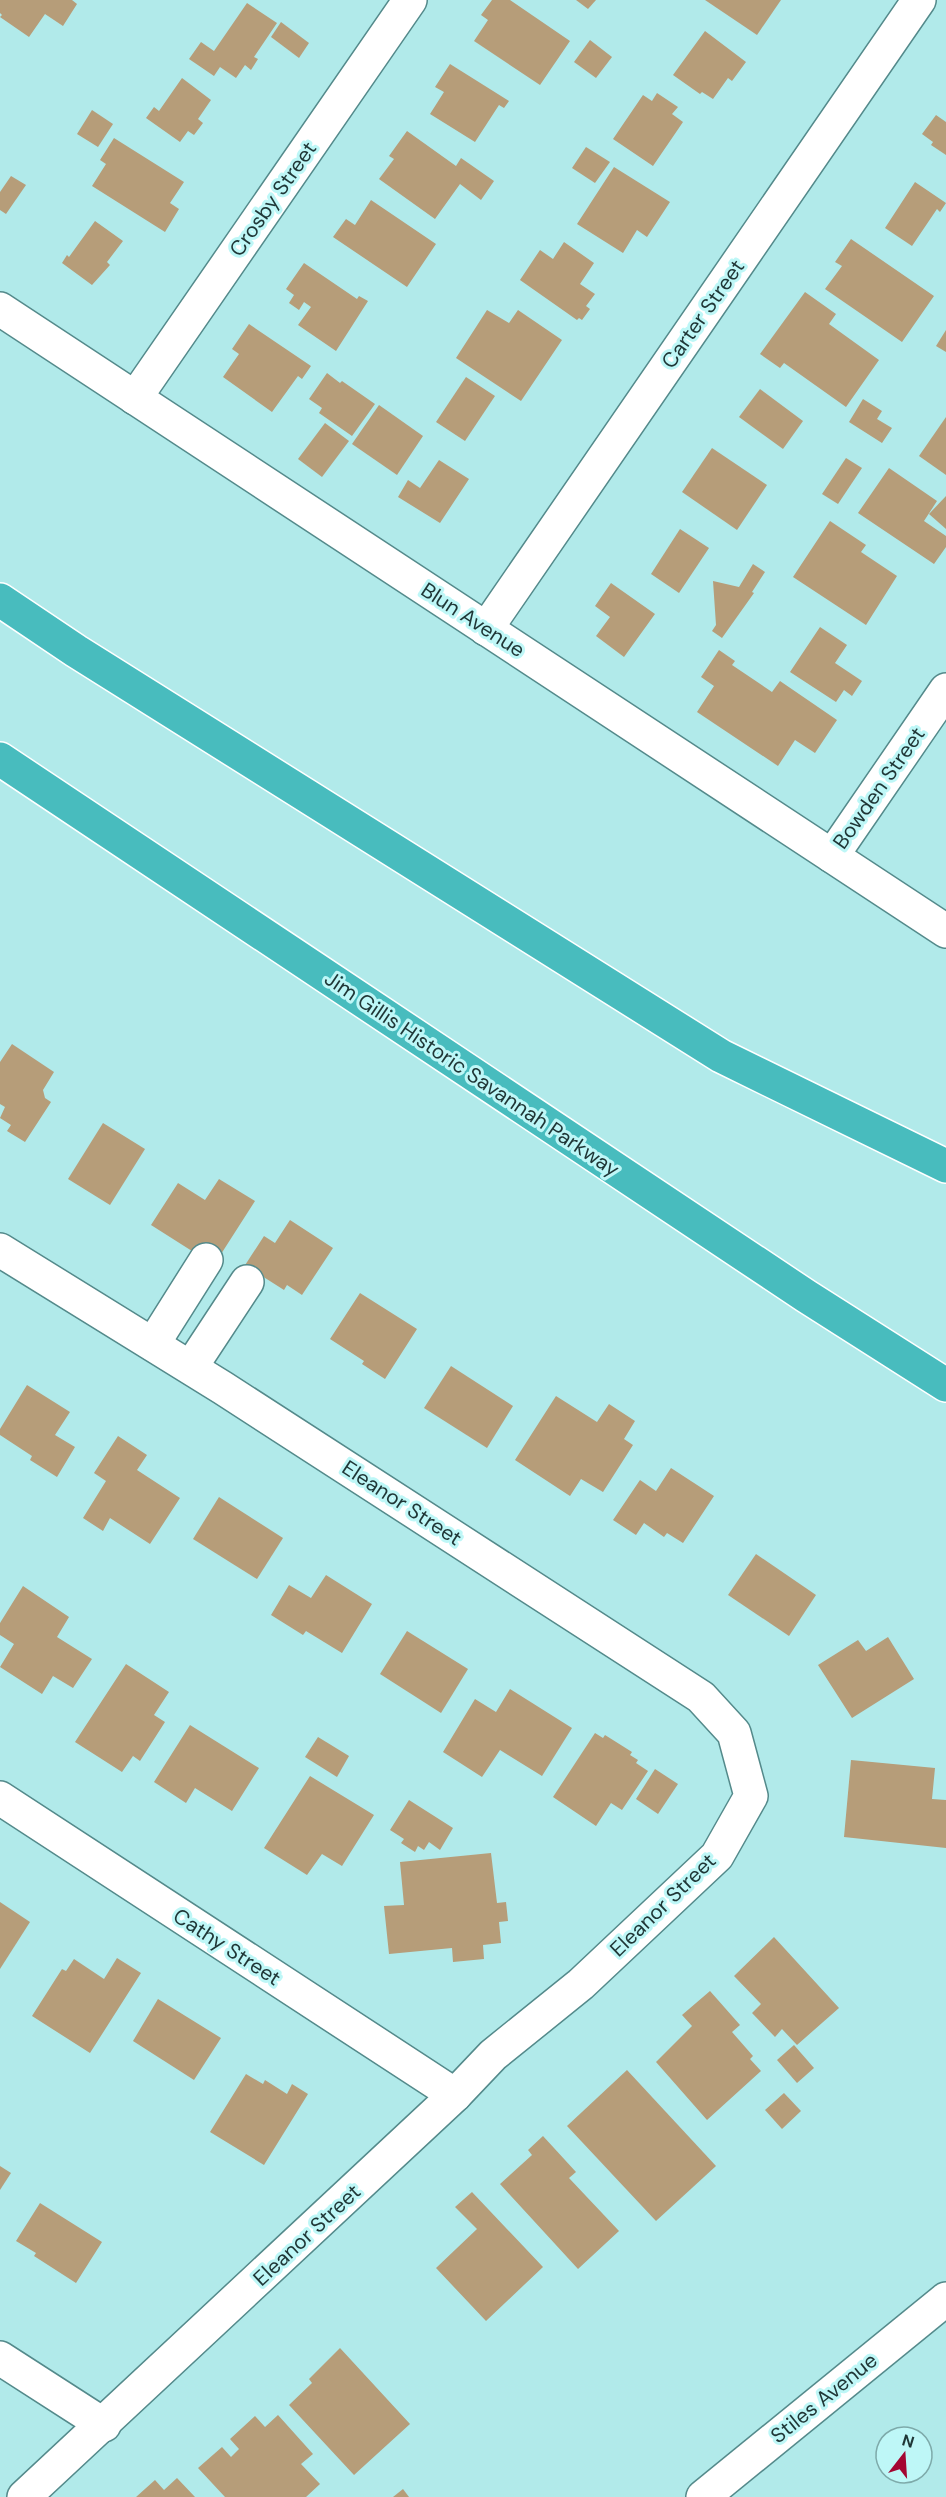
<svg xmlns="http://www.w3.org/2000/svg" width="946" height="2497" viewBox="0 0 946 2497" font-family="'DM Sans',sans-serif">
  <rect width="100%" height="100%" fill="#b1eaea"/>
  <!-- building -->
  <g fill="#b69d79">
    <path d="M0,0H72L77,4L63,26L45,14L29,37L0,17L2,15L0,13Z"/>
    <path d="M492,0H510L570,41L540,85L474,41L488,20L481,15Z"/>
    <path d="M576,0H596L588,9Z"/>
    <path d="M705,0H781L757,35Z"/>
    <path d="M247,3L277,23L254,57L258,59L251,70L245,65L236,78L220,67L214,76L189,59L201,42L214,51Z"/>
    <path d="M281,22L309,43L299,58L271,37Z"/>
    <path d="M705,31L746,62L732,81L728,78L713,99L702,92L700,94L673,75Z"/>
    <path d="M590,40L612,57L596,78L574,62Z"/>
    <path d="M450,64L509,101L504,108L499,105L475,142L430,114L444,92L435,87Z"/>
    <path d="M182,78L211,100L198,119L203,123L194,135L188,131L180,142L146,118L154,107L159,111Z"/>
    <path d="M657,93L678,107L672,114L683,122L653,166L613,139L643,95L652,101Z"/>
    <path d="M92,110L113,124L98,147L77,134Z"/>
    <path d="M936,115L946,122V155L931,145L933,142L922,134Z"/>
    <path d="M407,131L456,166L461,158L494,181L481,200L460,184L435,219L379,179L394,159L389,156Z"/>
    <path d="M114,138L184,182L170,203L179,209L165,232L92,186L106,164L100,160Z"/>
    <path d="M586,147L610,162L595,183L572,168Z"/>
    <path d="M614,167L670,202L647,237L637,230L623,253L577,224Z"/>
    <path d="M11,176L26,185L6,214L0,210V192Z"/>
    <path d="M915,182L946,203L940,212L937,209L912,246L885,228Z"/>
    <path d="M371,200L436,244L407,287L333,237L346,219L355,225Z"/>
    <path d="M95,221L123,241L107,262L110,265L92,285L62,263L67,255L69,257Z"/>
    <path d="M851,239L934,296L902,342L825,289L842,266L835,262Z"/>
    <path d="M564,242L594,263L580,284L595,294L586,306L590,309L582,320L579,318L577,320L520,280L540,250L553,259Z"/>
    <path d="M304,263L357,299L359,296L368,301L336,351L298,325L311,307L304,302L299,310L289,303L294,295L286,289Z"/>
    <path d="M805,292L836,314L829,324L879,360L846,407L784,363L780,368L760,354Z"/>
    <path d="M487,310L509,323L518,310L562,340L521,401L456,358Z"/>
    <path d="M249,324L311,366L302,379L298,376L272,412L223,377L239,354L232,349Z"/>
    <path d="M946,330V352L936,346Z"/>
    <path d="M327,373L340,383L342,381L375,404L352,436L319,413L322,408L309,399Z"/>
    <path d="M466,377L495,396L465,441L436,422Z"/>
    <path d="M760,389L803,421L783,449L739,417Z"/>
    <path d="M863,399L882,411L877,419L892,428L882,443L849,422Z"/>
    <path d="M379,405L423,436L397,475L352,444Z"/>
    <path d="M946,417V475L919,456Z"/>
    <path d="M325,423L349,441L322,477L298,459Z"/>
    <path d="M712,448L767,485L737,530L682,492Z"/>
    <path d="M846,458L862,468L838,504L822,494Z"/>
    <path d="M439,460L469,479L440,523L398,497L408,480L420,488Z"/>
    <path d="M889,468L937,501L924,521L946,536V547L934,564L858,513Z"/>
    <path d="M946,496V529L929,514Z"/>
    <path d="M830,521L866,545L861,552L897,576L866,625L793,577Z"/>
    <path d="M680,529L709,548L679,593L651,574Z"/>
    <path d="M753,564L765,572L752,592L754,593L722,638L712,631L716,625L713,581L739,587Z"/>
    <path d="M611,583L655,614L624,657L596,636L610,617L595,606Z"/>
    <path d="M820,627L847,645L835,663L862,681L852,696L844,690L836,702L790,672Z"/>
    <path d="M719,650L735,661L732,665L772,692L780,681L837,720L815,753L795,740L778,766L697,712L714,686L701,677Z"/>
    <path d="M12,1044L54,1072L43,1090L45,1098L51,1102L25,1142L7,1131L11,1125L0,1118L5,1107L0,1104V1062Z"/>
    <path d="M103,1123L145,1149L110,1205L68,1179Z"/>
    <path d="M219,1179L255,1201L214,1265L151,1225L178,1183L205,1200Z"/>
    <path d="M290,1220L333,1248L302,1295L287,1285L284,1290L262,1276L255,1288L238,1276L264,1236L275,1243Z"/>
    <path d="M360,1293L417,1329L385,1379L362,1364L364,1361L330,1339Z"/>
    <path d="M451,1366L513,1406L487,1448L424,1408Z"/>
    <path d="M27,1385L70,1412L55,1435L75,1447L57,1477L30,1460L32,1456L0,1435V1429Z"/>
    <path d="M556,1396L597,1422L609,1404L635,1421L624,1439L633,1445L603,1492L581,1479L570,1496L515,1460Z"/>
    <path d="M118,1436L147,1455L137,1470L180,1498L150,1544L110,1518L103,1531L83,1518L106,1481L94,1473Z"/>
    <path d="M671,1468L714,1496L683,1543L667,1533L664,1537L644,1523L636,1535L613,1520L640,1480L656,1491Z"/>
    <path d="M219,1497L283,1538L257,1579L193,1539Z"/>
    <path d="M756,1554L816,1595L789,1636L728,1595Z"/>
    <path d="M326,1575L372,1604L342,1653L306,1631L303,1635L271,1615L289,1585L311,1598Z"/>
    <path d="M23,1586L69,1617L57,1637L92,1659L73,1688L53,1676L42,1694L0,1667L14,1644L0,1635V1623Z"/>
    <path d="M407,1631L468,1669L441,1713L380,1674Z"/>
    <path d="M888,1637L914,1679L852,1718L818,1665L858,1640L866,1651Z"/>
    <path d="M126,1664L169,1692L154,1715L165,1722L140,1761L133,1756L122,1772L75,1742Z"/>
    <path d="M510,1689L572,1728L542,1776L500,1750L482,1777L443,1752L475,1699L496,1712Z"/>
    <path d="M190,1725L259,1768L232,1811L195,1788L186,1803L154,1782Z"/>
    <path d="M595,1733L603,1738L605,1735L632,1752L630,1755L638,1760L636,1763L648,1771L622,1810L611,1803L596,1826L553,1797Z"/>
    <path d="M318,1737L349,1756L337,1777L305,1757Z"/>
    <path d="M851,1760L935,1768L932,1799L946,1800V1848L844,1837Z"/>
    <path d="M655,1769L678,1784L658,1814L636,1799Z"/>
    <path d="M310,1776L374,1815L342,1866L322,1854L307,1875L264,1848Z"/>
    <path d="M409,1800L453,1828L440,1850L429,1842L424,1850L418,1846L415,1852L401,1843L404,1839L390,1830Z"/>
    <path d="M491,1853L497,1903L506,1902L508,1921L499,1922L501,1943L483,1945L484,1959L453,1962L452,1948L389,1954L384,1906L404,1905L400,1862Z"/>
    <path d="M0,1902L30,1922L0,1969Z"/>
    <path d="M774,1937L839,2008L797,2045L782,2029L775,2037L752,2013L761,2004L734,1976Z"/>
    <path d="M117,1958L141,1973L90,2053L32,2016L62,1969L66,1971L74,1959L104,1979Z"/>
    <path d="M710,1991L740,2025L732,2032L753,2056L750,2059L761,2071L707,2120L656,2062L692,2026L682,2015Z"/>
    <path d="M158,1999L221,2038L194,2080L133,2041Z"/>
    <path d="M794,2045L814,2068L797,2083L777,2060Z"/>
    <path d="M627,2070L716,2166L656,2221L567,2126Z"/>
    <path d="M246,2074L263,2084L265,2080L287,2094L292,2084L308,2094L264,2165L210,2132Z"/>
    <path d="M784,2093L801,2111L782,2129L765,2110Z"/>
    <path d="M543,2136L576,2172L569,2178L619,2231L578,2269L500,2184L532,2155L528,2150Z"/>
    <path d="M0,2166L11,2173L0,2190Z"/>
    <path d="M472,2192L543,2267L486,2321L436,2268L477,2229L455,2207Z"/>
    <path d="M40,2203L102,2242L76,2283L34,2256L36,2253L16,2241Z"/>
    <path d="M340,2348L410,2424L354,2475L289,2405L312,2383L309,2379Z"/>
    <path d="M278,2415L313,2454L301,2464L320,2484L306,2497H225L198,2468L222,2447L231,2457L239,2449L230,2439L255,2416L265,2427Z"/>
    <path d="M177,2478L195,2497H136L155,2480L164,2490Z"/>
    <path d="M403,2489L409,2497H393Z"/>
  </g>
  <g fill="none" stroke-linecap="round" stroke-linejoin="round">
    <!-- minor casing -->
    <g stroke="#548a8b" stroke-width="36">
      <g id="minor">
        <path d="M0,309L946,931"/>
        <path d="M135,398L410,0"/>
        <path d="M486,629L919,0"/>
        <path d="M832,856L946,690"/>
        <path d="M0,1250L223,1388L701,1697L734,1733L751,1796L717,1856L581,1984L493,2055L455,2095L24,2497"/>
        <path d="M153,1344L206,1260"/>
        <path d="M191,1367L247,1282"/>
        <path d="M0,1798L455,2095"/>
        <path d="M0,2358L104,2425"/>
        <path d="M703,2497L946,2299"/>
      </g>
    </g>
    <!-- highway casing -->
    <g stroke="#fff" stroke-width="36">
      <g id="highway">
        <path d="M0,600L76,651L721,1056L946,1166"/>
        <path d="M0,759L806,1296L946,1385"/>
      </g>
    </g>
    <!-- minor -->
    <use href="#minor" stroke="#fff" stroke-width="33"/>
    <!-- highway -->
    <use href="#highway" stroke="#48bcbe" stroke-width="33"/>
  </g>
  <g text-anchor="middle" stroke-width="6" stroke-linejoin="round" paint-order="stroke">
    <!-- street labels -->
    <g font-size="21" fill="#1f3636" stroke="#bef7f7">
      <text transform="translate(273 199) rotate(-55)" y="7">Crosby Street</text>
      <text transform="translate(703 314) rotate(-55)" y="7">Carter Street</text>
      <text transform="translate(473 620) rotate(33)" y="7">Blun Avenue</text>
      <text transform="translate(879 788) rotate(-55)" y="7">Bowden Street</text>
      <text transform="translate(472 1074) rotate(34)" y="7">Jim Gillis Historic Savannah Parkway</text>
      <text transform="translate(402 1503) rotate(33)" y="7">Eleanor Street</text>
      <text transform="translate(663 1905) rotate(-44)" y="7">Eleanor Street</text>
      <text transform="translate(227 1947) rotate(33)" y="7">Cathy Street</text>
      <text transform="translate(307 2235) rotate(-43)" y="7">Eleanor Street</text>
      <text transform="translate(824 2398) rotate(-39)" y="7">Stiles Avenue</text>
    </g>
  </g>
  <!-- north arrow -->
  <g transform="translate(904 2455) rotate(17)"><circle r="28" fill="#bef7f7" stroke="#7eaaaa" stroke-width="1.5"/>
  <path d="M0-4.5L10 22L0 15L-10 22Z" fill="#a40632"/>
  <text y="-9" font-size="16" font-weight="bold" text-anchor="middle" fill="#1f3636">N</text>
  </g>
</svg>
